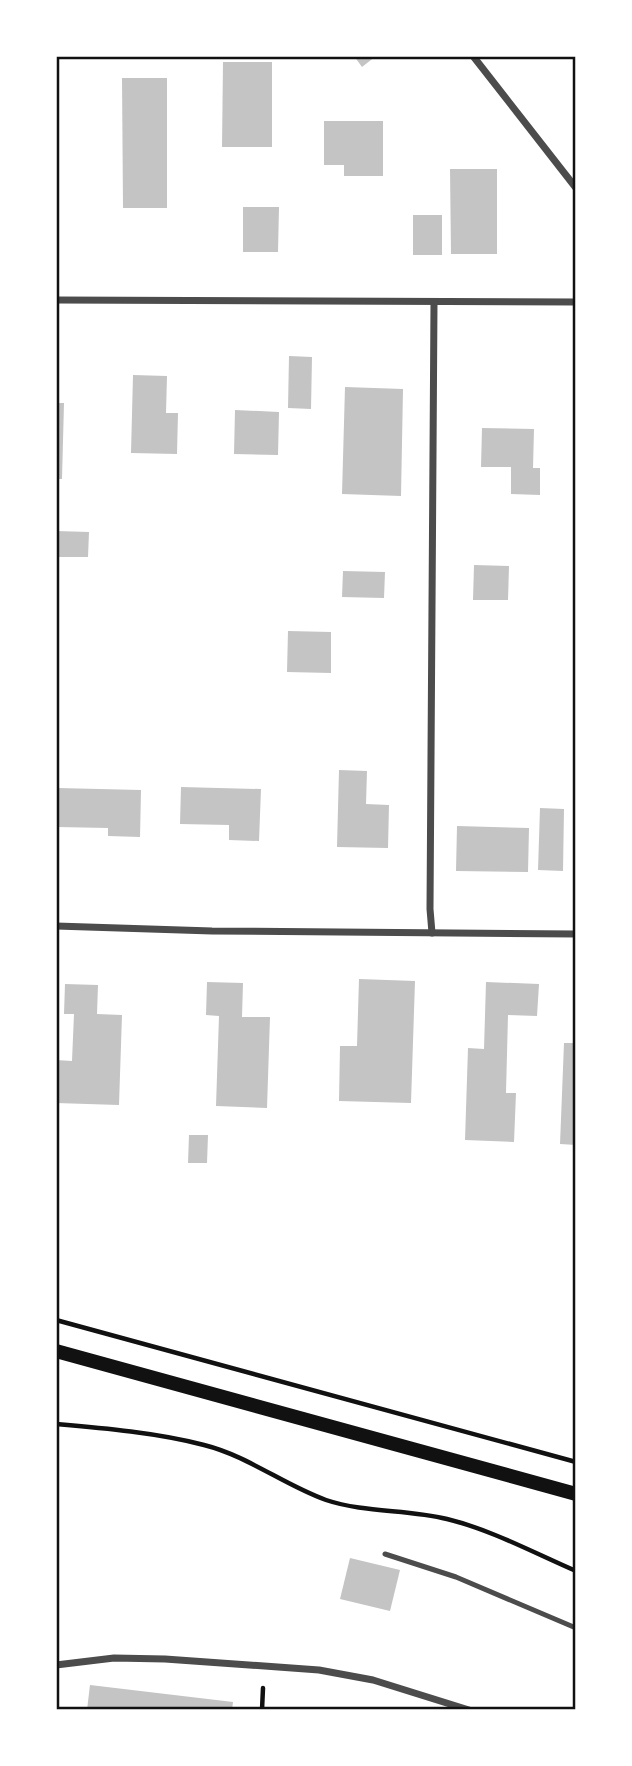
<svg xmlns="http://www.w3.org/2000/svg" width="632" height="1766" viewBox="0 0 632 1766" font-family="'Source Serif 4',serif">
  <rect width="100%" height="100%" fill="#fff"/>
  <!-- building -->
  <g fill="#c4c4c4">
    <path d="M354,56H376L362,67Z"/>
    <path d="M223,62H272V147H222Z"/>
    <path d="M122,78H167V208H123Z"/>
    <path d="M324,121H383V176H344V165H324Z"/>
    <path d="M450,169H497V254H451Z"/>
    <path d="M243,207H279L278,252H243Z"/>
    <rect x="413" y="215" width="29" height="40"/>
    <path d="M289,356L312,357L311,409L288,408Z"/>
    <path d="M133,375L167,376L166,413H178L177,454L131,453Z"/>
    <path d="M345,387L403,389L401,496L342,494Z"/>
    <path d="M56,403H64L62,479H56Z"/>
    <path d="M235,410L279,412L278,455L234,454Z"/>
    <path d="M482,428L534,429L533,468H540V495L511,494V467H481Z"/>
    <path d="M56,531L89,532L88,557H56Z"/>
    <path d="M474,565L509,566L508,600H473Z"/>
    <path d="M343,571L385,572L384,598L342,597Z"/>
    <path d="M288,631L331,632V673L287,672Z"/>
    <path d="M339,770L367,771L366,804L389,805L388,848L337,847Z"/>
    <path d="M181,787L261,789L259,841L229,840V825L180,824Z"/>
    <path d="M58,788L141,790L140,837L108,836V828L57,827Z"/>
    <path d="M540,808L564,809L563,871L538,870Z"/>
    <path d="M457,826L529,828L528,872L456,871Z"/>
    <path d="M359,979L415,981L411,1103L339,1101L340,1046H357Z"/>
    <path d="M207,982L243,983L242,1017H270L267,1108L216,1106L219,1016L206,1015Z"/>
    <path d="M486,982L539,984L537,1016L508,1015L506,1093H516L514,1142L465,1140L468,1048L484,1049Z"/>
    <path d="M65,984L98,985L97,1014L122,1015L119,1105L56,1103V1060L72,1061L74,1014H64Z"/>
    <path d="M564,1043H576V1145L560,1144Z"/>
    <path d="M189,1135H208L207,1163H188Z"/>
    <path d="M350,1558L400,1570L390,1611L340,1599Z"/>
    <path d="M90,1685L233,1702L232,1710H87Z"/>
  </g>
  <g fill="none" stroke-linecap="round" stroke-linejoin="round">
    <!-- path -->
    <g stroke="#111" stroke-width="4.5">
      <path d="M56,1320L576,1462"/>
      <path d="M56,1424C103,1428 159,1433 204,1445C248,1456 284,1485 326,1500C365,1513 408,1509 447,1519C492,1530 534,1553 576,1571"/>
      <path d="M262,1710L263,1688"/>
    </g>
    <!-- service -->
    <path stroke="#4c4c4c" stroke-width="5" d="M385,1554L456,1577L576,1628"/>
    <!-- minor -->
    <g stroke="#4c4c4c" stroke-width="7">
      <path d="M473,56L576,188"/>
      <path d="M56,300L576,302"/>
      <path d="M56,926L212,931L576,934"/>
      <path d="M432,933L430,909L434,303"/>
      <path d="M56,1665L114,1658L165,1659L319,1670L373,1680L469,1710"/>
    </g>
    <!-- secondary -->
    <path stroke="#111" stroke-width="14" d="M56,1351L576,1494"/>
  </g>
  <!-- border -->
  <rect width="632" height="1766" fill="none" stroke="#ffffff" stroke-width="116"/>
  <rect x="58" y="58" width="516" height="1650" fill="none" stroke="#111" stroke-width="2.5"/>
</svg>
